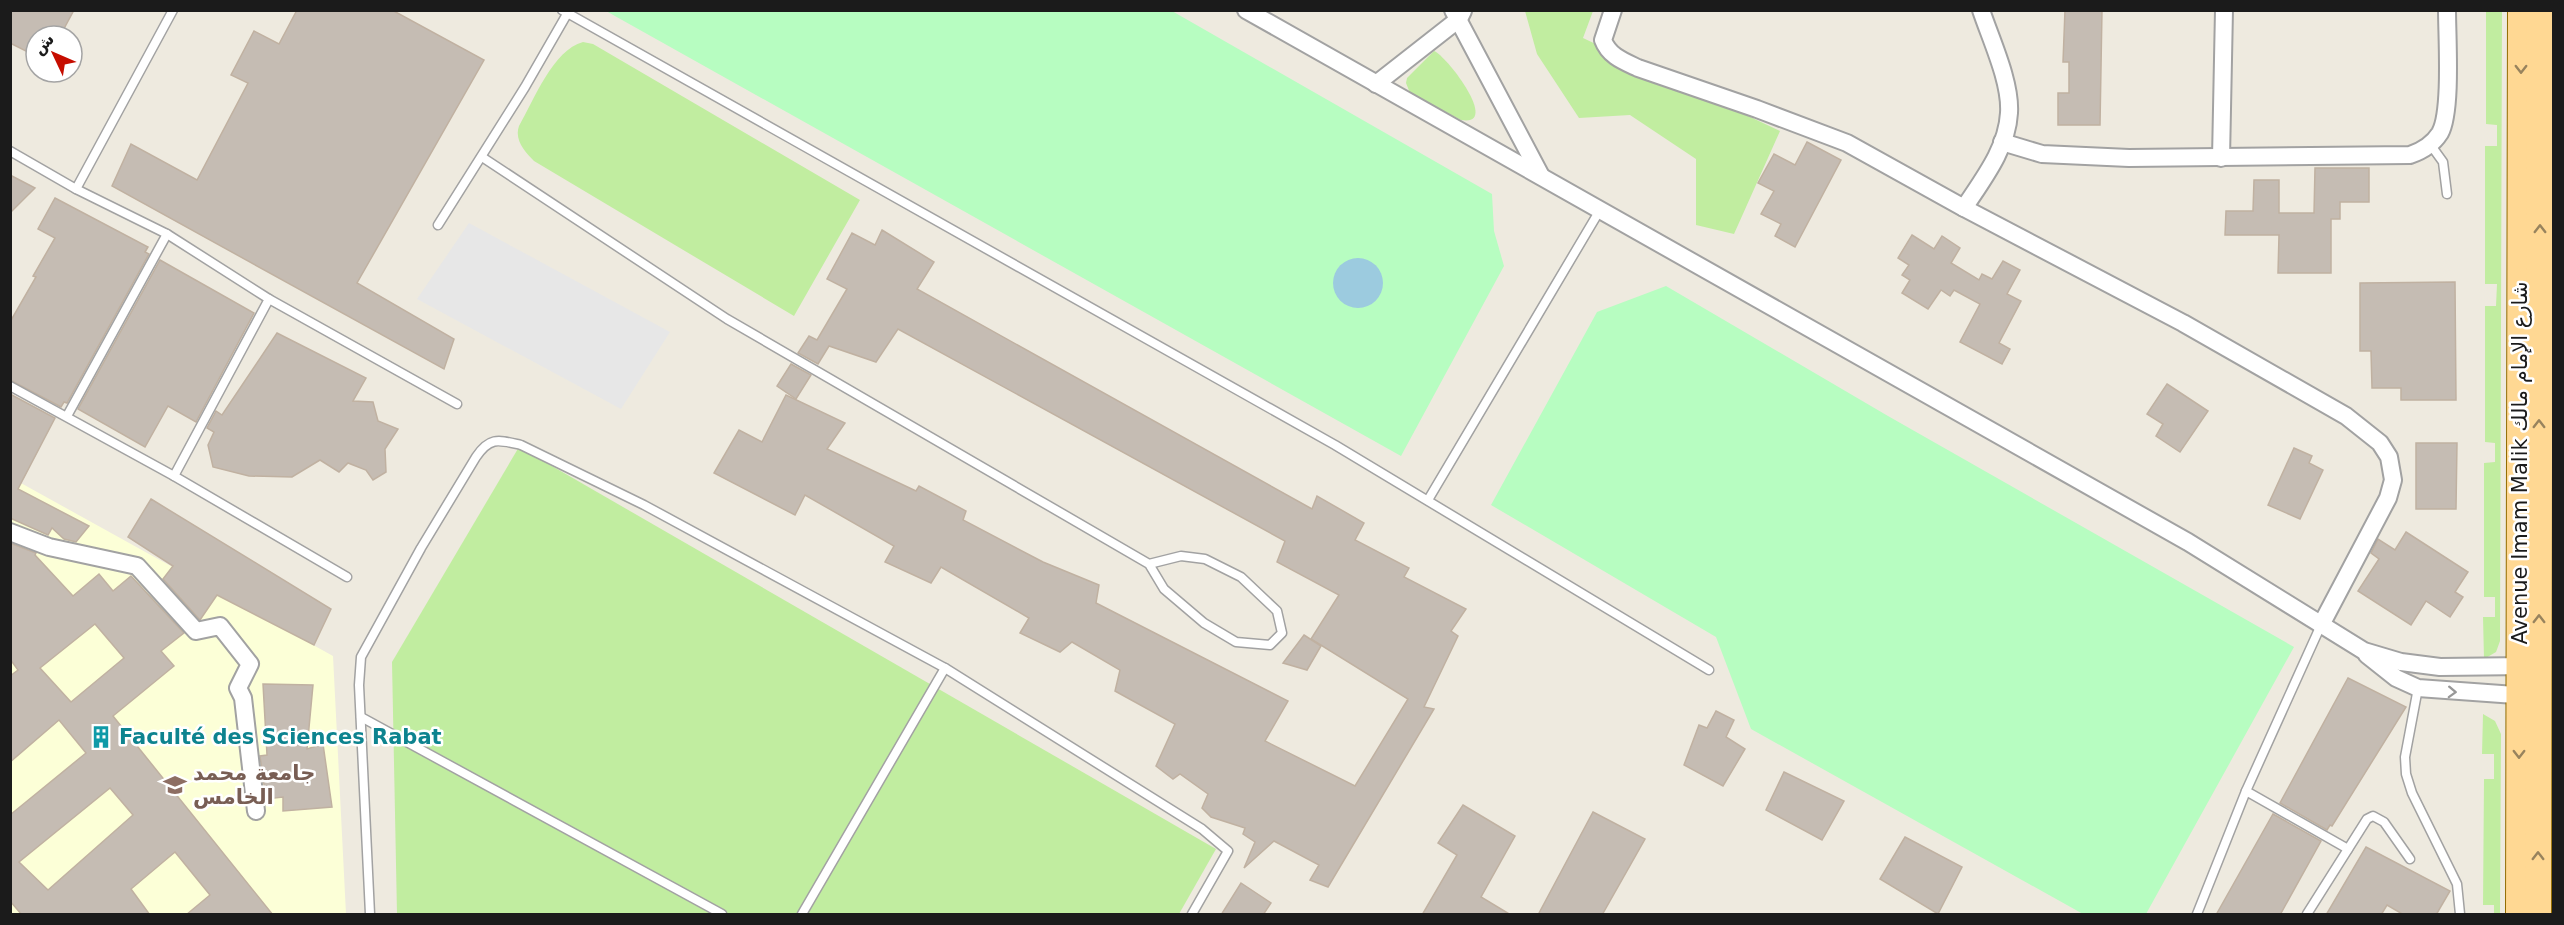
<svg xmlns="http://www.w3.org/2000/svg" width="2564" height="925" viewBox="0 0 2564 925" font-family="'DejaVu Sans','Noto Naskh Arabic',sans-serif">
  <rect width="100%" height="100%" fill="#eeeadf"/>
  <!-- education -->
  <path fill="#fcffd7" d="M10,477L333,656L346,914H11Z"/>
  <!-- grass -->
  <g fill="#c1eda0">
    <path d="M2502,10L2500,641L2496,652L2484,659L2483,617H2495V597H2484V463L2495,462V443L2485,442V306H2496L2497,284H2485V146H2497V125L2486,124V11Z"/>
    <path d="M1525,11H1593L1583,38L1780,131L1734,234L1696,225V159L1630,115L1579,118L1537,54Z"/>
    <path d="M583,42L593,44L860,200L794,316L534,161C525,152 514,140 519,126C534,100 553,50 583,42Z"/>
    <path d="M1434,51C1447,56 1501,127 1461,120L1410,93L1406,83L1407,78Z"/>
    <path d="M519,447L1216,849L1179,914H397L392,662Z"/>
    <path d="M2483,714L2495,721L2501,734L2500,914H2494V905H2483L2484,779H2494V754H2482Z"/>
  </g>
  <!-- park -->
  <g fill="#b7fdc1">
    <path d="M606,11H1172L1492,194L1494,231L1504,266L1401,456Z"/>
    <path d="M1666,286L1888,416L2294,647L2146,914H2083L1751,729L1716,637L1491,505L1597,312Z"/>
  </g>
  <!-- parking -->
  <path fill="#e7e7e7" d="M469,223L670,332L621,409L417,299Z"/>
  <!-- water -->
  <circle fill="#9ccbdf" cx="1358" cy="283" r="25"/>
  <!-- building -->
  <g fill="#c5bcb3" stroke="#c0b1a1" stroke-width="1.5" fill-rule="evenodd">
    <path d="M10,10H74L60,36H36V56L10,43Z"/>
    <path d="M297,10H392L484,60L357,283L454,339L444,369L112,186L131,144L197,180L248,83L231,75L254,31L279,44Z"/>
    <path d="M2065,10H2102L2100,125H2058V93H2069V62H2063Z"/>
    <path d="M1807,142L1841,160L1795,247L1775,236L1781,224L1761,214L1774,191L1758,183L1774,154L1795,165Z"/>
    <path d="M2315,168H2369V202H2340V219H2331V273H2278L2279,235H2225L2226,211H2253L2254,180H2279V213H2314Z"/>
    <path d="M10,175L35,188L10,213Z"/>
    <path d="M55,198L148,247L145,252L149,254L67,403L64,402L61,407L10,380V322L36,277L33,276L55,238L38,229Z"/>
    <path d="M882,230L934,262L917,289L1312,509L1317,496L1364,523L1355,540L1409,568L1404,577L1466,609L1451,631L1458,636L1424,707L1434,709L1328,887L1310,880L1319,865L1274,841L1244,868L1255,842L1243,834L1245,828L1211,817L1202,808L1208,794L1180,774L1173,779L1156,766L1175,724L1115,691L1120,670L1072,642L1060,652L1020,633L1029,618L941,567L931,583L885,562L894,546L805,495L795,515L714,473L739,430L762,442L786,395L845,423L827,449L916,491L919,486L966,511L963,520L1043,562L1099,585L1096,603L1288,701L1265,741L1355,786L1408,699L1311,639L1339,595L1277,562L1285,541L898,329L876,362L829,346L818,364L798,353L809,336L817,340L847,289L827,279L852,233L875,245Z"/>
    <path d="M1912,235L1934,249L1942,236L1960,248L1951,263L1979,280L1982,274L1992,279L2003,261L2020,270L2007,294L2021,301L1999,343L2010,349L2002,364L1960,342L1980,304L1954,290L1950,296L1941,290L1928,309L1902,293L1910,280L1902,275L1909,265L1898,258Z"/>
    <path d="M160,260L254,313L196,422L168,406L145,447L78,409Z"/>
    <path d="M2455,282L2456,400H2401V388H2372L2371,351H2360V283Z"/>
    <path d="M277,333L366,378L353,401L373,402L378,421L398,429L385,449L386,472L373,480L366,470L348,463L339,472L320,460L292,477L249,476L213,467L208,445L214,432L207,428L216,411L222,415Z"/>
    <path d="M791,364L811,375L796,399L777,386Z"/>
    <path d="M2167,384L2208,411L2180,452L2156,436L2163,424L2147,414Z"/>
    <path d="M10,394L55,418L18,489L89,526L76,542L64,539L52,528L48,535L10,518Z"/>
    <path d="M2416,443H2457L2456,509H2416Z"/>
    <path d="M2294,448L2312,456L2309,463L2323,470L2300,519L2268,505Z"/>
    <path d="M151,499L331,609L314,645L217,595L200,620L163,579L173,566L128,537Z"/>
    <path d="M2406,532L2468,572L2455,592L2463,597L2450,617L2426,601L2411,625L2358,591L2379,559L2371,553L2378,539L2395,550Z"/>
    <path d="M10,543L36,553L35,555L73,596L99,574L113,591L131,576L184,633L161,651L174,666L113,716L273,915H186L210,895L175,852L131,889L150,915H22L10,901V815L86,753L59,720L10,762V676L18,670L10,659ZM95,624L124,658L71,702L40,668ZM110,788L133,815L48,890L19,862Z"/>
    <path d="M1304,635L1321,646L1307,670L1283,663Z"/>
    <path d="M2348,678L2406,707L2332,826L2330,825L2327,830L2280,803Z"/>
    <path d="M263,684L313,685L307,749L323,744L332,807L283,811V797L266,799L260,756L267,755Z"/>
    <path d="M1716,711L1734,720L1726,737L1745,749L1723,786L1684,765L1699,725L1707,728Z"/>
    <path d="M1784,772L1844,801L1822,840L1766,810Z"/>
    <path d="M1463,805L1515,836L1481,897L1511,915H1422L1457,855L1438,843Z"/>
    <path d="M1593,812L1645,839L1602,915H1538Z"/>
    <path d="M2273,814L2321,841L2280,915H2216Z"/>
    <path d="M1905,837L1962,867L1938,914L1880,879Z"/>
    <path d="M2366,847L2450,891L2436,915H2404L2387,905L2381,915H2326Z"/>
    <path d="M1241,883L1271,903L1263,915H1221Z"/>
  </g>
  <g fill="none" stroke-linecap="round" stroke-linejoin="round">
    <!-- service casing -->
    <g stroke="#a2a2a2" stroke-width="11">
      <g id="service">
        <path d="M562,10L1335,445L1709,670"/>
        <path d="M2430,144L2443,162L2447,194"/>
        <path d="M10,151L76,189L167,234L269,299L174,476L347,577"/>
        <path d="M482,157L727,319L1149,564L1164,589L1204,623L1236,642L1270,645L1282,633L1277,611L1241,577L1205,559L1181,556L1149,564"/>
        <path d="M76,189L173,10"/>
        <path d="M438,225L525,87L567,14"/>
        <path d="M269,299L457,404"/>
        <path d="M10,386L174,476"/>
        <path d="M67,416L167,234"/>
        <path d="M1428,500L1600,210"/>
        <path d="M2418,688L2405,757L2406,774L2412,793L2457,884L2460,914"/>
        <path d="M361,717L722,914"/>
        <path d="M2246,791L2348,849"/>
        <path d="M370,914L359,685L361,657L421,548L476,457C490,436 499,440 521,445L644,505L945,668L1202,829L1228,851L1192,914"/>
        <path d="M802,914L945,668"/>
        <path d="M2197,914L2246,791L2321,625"/>
        <path d="M2307,914L2367,819L2373,816L2384,822L2410,859"/>
      </g>
    </g>
    <!-- minor casing -->
    <g stroke="#a2a2a2" stroke-width="20">
      <g id="minor">
        <path d="M1246,10L2188,542L2364,651L2401,662L2440,667L2528,666"/>
        <path d="M1453,10L1541,176"/>
        <path d="M1613,10L1603,40C1609,56 1623,61 1638,68L1757,109L1847,143L1964,208L2183,323L2346,416L2380,443L2389,457L2393,480L2388,498L2321,625"/>
        <path d="M1376,84L1459,19L1463,11"/>
        <path d="M2002,142L2042,154L2129,158L2410,155C2422,151 2433,144 2440,133C2452,112 2447,37 2447,10"/>
        <path d="M2221,158L2224,10"/>
        <path d="M1964,208C1983,179 2007,149 2009,113C2011,82 1991,40 1981,10"/>
        <path d="M10,532L49,547L137,566L196,631L220,626L250,664L238,688L243,698L256,811"/>
        <path d="M2367,655L2396,678L2418,688L2529,696"/>
      </g>
    </g>
    <!-- primary casing -->
    <g stroke="#926c00" stroke-width="28">
      <g id="primary">
        <path d="M2519,914L2521,10"/>
        <path d="M2538,914L2540,10"/>
      </g>
    </g>
    <!-- service -->
    <use href="#service" stroke="#fff" stroke-width="8"/>
    <!-- minor -->
    <use href="#minor" stroke="#fff" stroke-width="16"/>
    <!-- primary -->
    <use href="#primary" stroke="#ffd893" stroke-width="26"/>
  </g>
  <!-- one-way arrows -->
  <defs><path id="oneway-chevron" d="M-2-3.5L2.5 0L-2 3.5" fill="none" stroke-width="1.6" stroke-linecap="round" stroke-linejoin="round" transform="scale(1.5)"/></defs>
  <g stroke="#98835d">
    <use href="#oneway-chevron" transform="translate(2521 69) rotate(90)"/>
    <use href="#oneway-chevron" transform="translate(2540 229) rotate(-90)"/>
    <use href="#oneway-chevron" transform="translate(2539 424) rotate(-90)"/>
    <use href="#oneway-chevron" transform="translate(2539 619) rotate(-90)"/>
    <use href="#oneway-chevron" transform="translate(2519 754) rotate(90)"/>
    <use href="#oneway-chevron" transform="translate(2538 856) rotate(-90)"/>
  </g>
  <use stroke="#989898" href="#oneway-chevron" transform="translate(2452 692) rotate(2)"/>
  <!-- icons -->
  <defs>
    <g id="building-bare" transform="scale(1.8)"><path d="M-4-6H4V6H1V3H-1V6H-4ZM-2.5-4.3h1.7v1.8h-1.7ZM.8-4.3h1.7v1.8H.8ZM-2.5-1h1.7V.8h-1.7ZM.8-1h1.7V.8H.8Z" fill="#0f9aa8" stroke="#fff" stroke-width="2.5" paint-order="stroke"/></g>
    <g id="university-bare" transform="scale(1.8)"><path d="M0-5L7-2L0 1L-7-2ZM-4 1L0 2.5L4 1V4Q0 6-4 4Z" fill="#8d6e63" stroke="#fff" stroke-width="2.5" paint-order="stroke"/></g>
  </defs>
  <g fill-rule="evenodd">
    <use href="#building-bare" x="101" y="737"/>
    <use href="#university-bare" x="175" y="785"/>
  </g>
  <g text-anchor="middle" stroke-width="5" stroke-linejoin="round" paint-order="stroke">
    <!-- street labels -->
    <g font-size="21" fill="#1b1b1b" stroke="#fff">
      <text transform="translate(2520 463) rotate(-90)" y="7">Avenue Imam Malik شارع الإمام مالك</text>
    </g>
    <!-- culture labels -->
    <g font-size="21" font-weight="bold" fill="#0d838f" stroke="#fff" text-anchor="start">
      <text x="119" y="744">Faculté des Sciences Rabat</text>
    </g>
    <!-- education labels -->
    <g font-size="21" font-weight="bold" fill="#785e54" stroke="#fff" text-anchor="start">
      <text x="193" y="780">جامعة محمد<tspan x="193" dy="24">الخامس</tspan></text>
    </g>
  </g>
  <!-- border -->
  <rect width="2564" height="925" fill="none" stroke="#1b1b1b" stroke-width="24"/>
  <!-- north arrow -->
  <g transform="translate(54 54) rotate(314)"><circle r="28" fill="#ffffff" stroke="#a4a4a4" stroke-width="1.5"/>
  <path d="M0-4.5L10 22L0 15L-10 22Z" fill="#c60d00"/>
  <text y="-9" font-size="16" font-weight="bold" text-anchor="middle" fill="#1b1b1b">ش</text>
  </g>
</svg>
